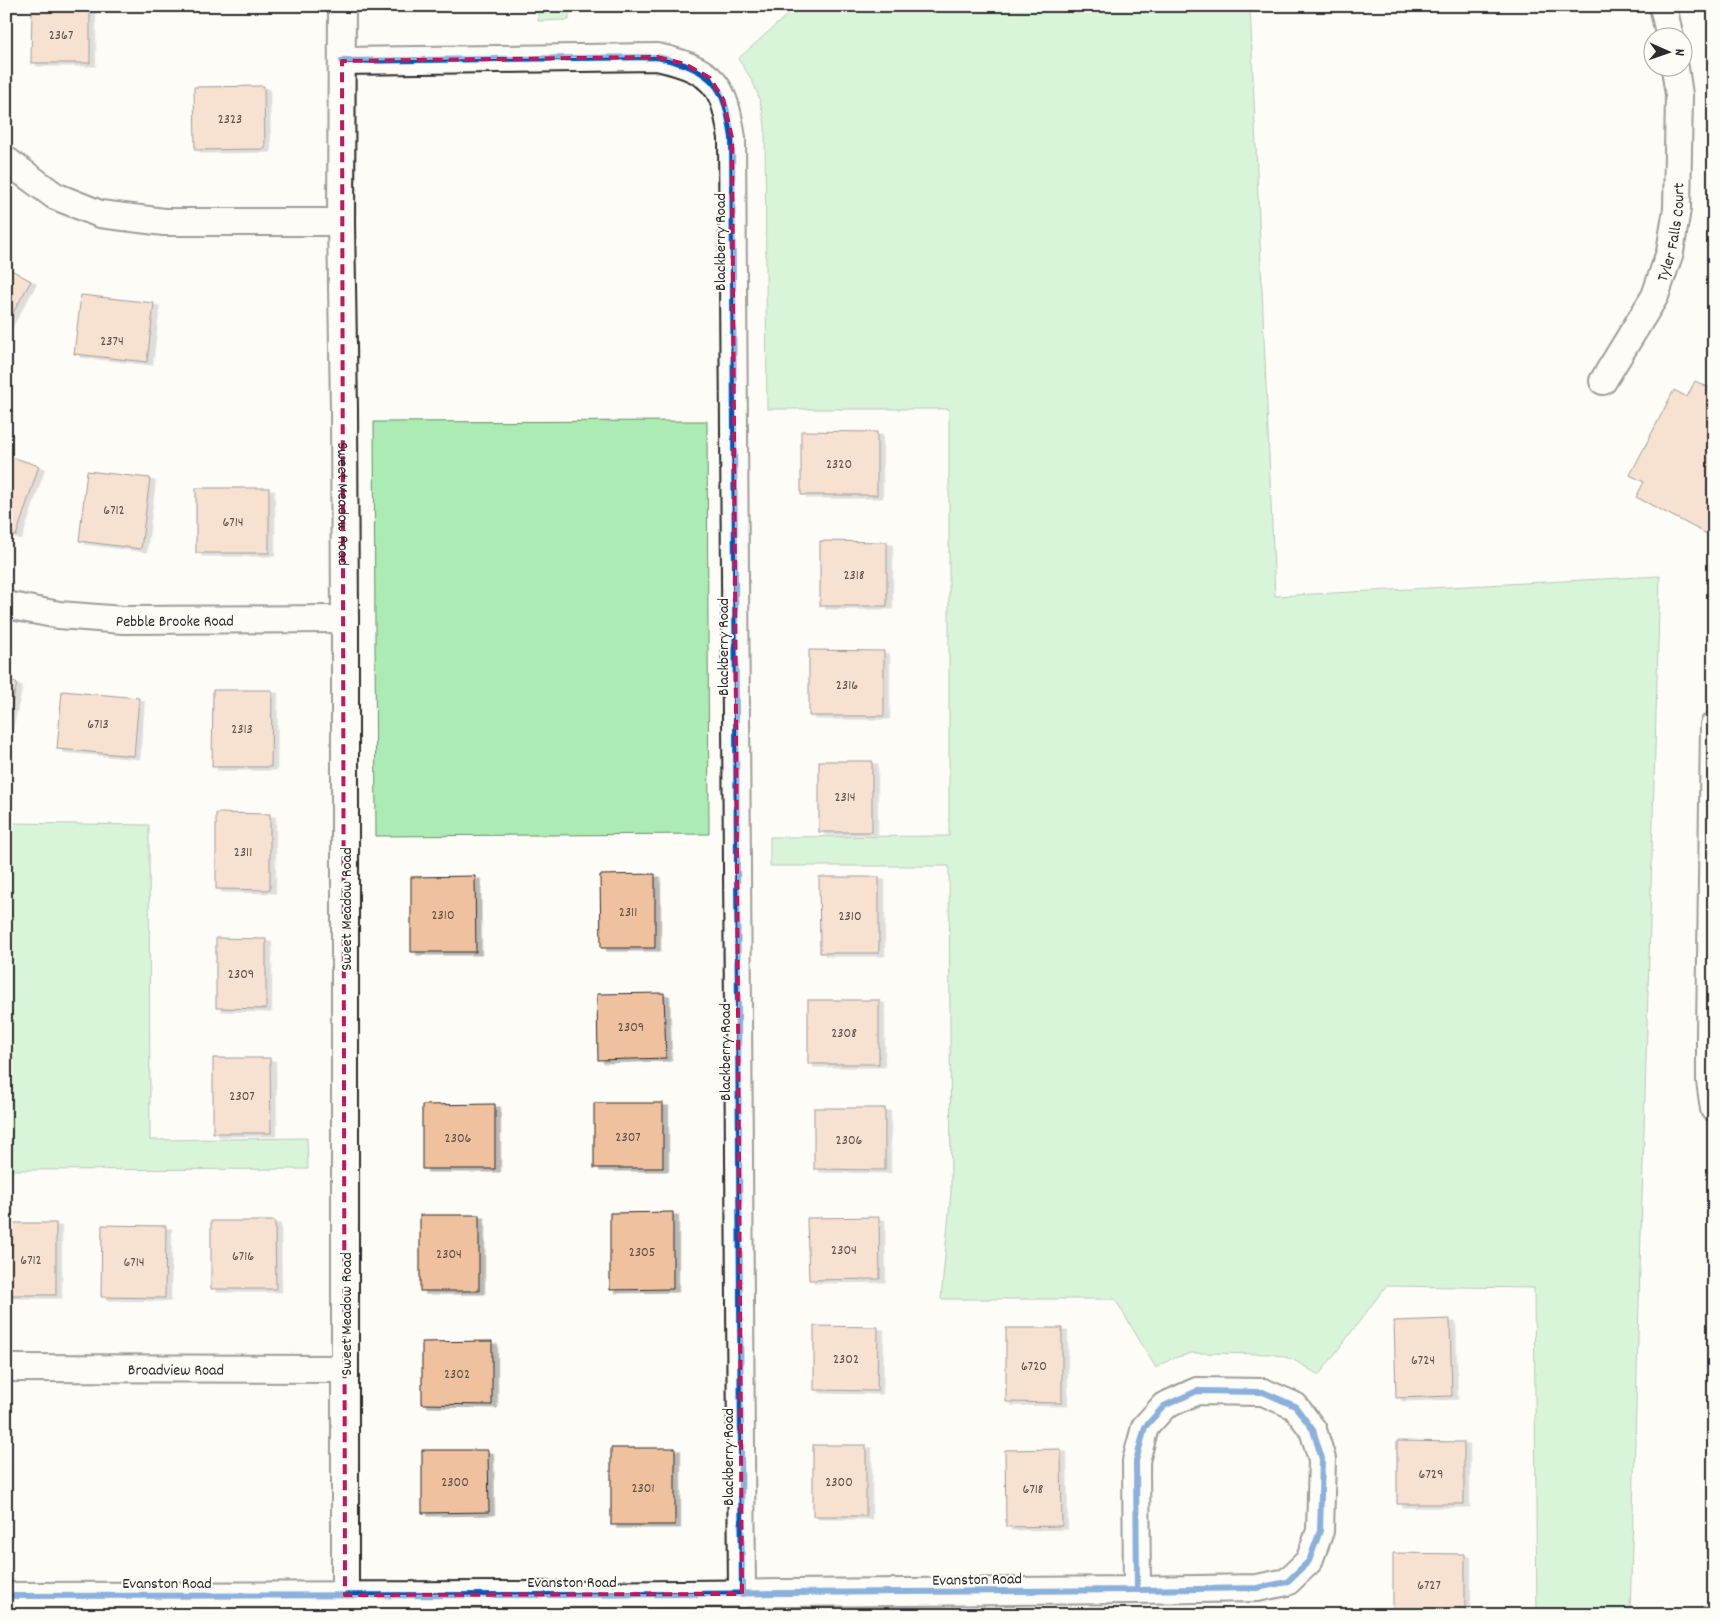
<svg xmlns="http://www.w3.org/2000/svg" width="1720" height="1621" viewBox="0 0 1720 1621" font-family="Dekko,sans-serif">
  <defs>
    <filter id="shadow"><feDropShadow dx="5.5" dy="3" stdDeviation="0" flood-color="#0004"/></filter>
  </defs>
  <rect width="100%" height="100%" fill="#fdfcf7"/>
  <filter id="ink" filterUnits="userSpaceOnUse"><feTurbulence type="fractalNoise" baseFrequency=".02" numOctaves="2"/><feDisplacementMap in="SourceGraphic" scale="10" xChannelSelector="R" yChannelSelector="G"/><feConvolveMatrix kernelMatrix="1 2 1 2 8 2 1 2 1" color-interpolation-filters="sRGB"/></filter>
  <g filter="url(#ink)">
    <!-- green -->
    <g fill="#acebb3" stroke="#6c8b6f">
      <path d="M538,6H569V20L538,21Z"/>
      <path d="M797,6H1250L1275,596L1660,576L1630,1615H1537L1534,1288L1386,1286L1319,1375L1292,1359L1272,1354L1192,1353L1171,1359L1156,1368L1115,1299H941L951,1191L949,866H770V837L949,836V409H767L765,126C760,96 756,84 738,59Z"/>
      <path d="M707,421L709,834L376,836L374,422Z"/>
      <path d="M6,823L149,825L150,1140L307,1138L308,1169L6,1170Z"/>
    </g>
    <!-- building -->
    <g fill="#efc19f" stroke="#2b2b2b" filter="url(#shadow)">
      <path d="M32,6H90V63H31Z"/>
      <path d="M264,86L265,149L195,150L194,87Z"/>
      <path d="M6,267L31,281L6,325Z"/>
      <path d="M81,295L154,303L147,362L74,354Z"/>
      <path d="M1695,381L1714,390V522L1707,534L1636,497L1644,482L1630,475L1674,390L1687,397Z"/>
      <path d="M801,431L877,432V495H801Z"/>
      <path d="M6,455L39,466L16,536L6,533Z"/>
      <path d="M87,471L150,478L141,549L79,541Z"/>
      <rect x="196" y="488" width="73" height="65"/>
      <path d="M820,541L887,542V606H820Z"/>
      <path d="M809,650L884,651V716H809Z"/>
      <path d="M6,681L17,683L6,730Z"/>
      <path d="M213,690H272L271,767H212Z"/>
      <path d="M62,691L139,698L134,756L57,749Z"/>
      <rect x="819" y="761" width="53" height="71"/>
      <path d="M216,813L270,814V890L216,889Z"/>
      <path d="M655,874V948H601L600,875Z"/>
      <path d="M475,876L476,952H411V877Z"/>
      <path d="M819,877H879V953H820Z"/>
      <path d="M216,938L266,939V1009L216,1008Z"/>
      <path d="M664,993L666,1058L598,1060L597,994Z"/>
      <rect x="808" y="1000" width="71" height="64"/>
      <path d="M213,1058H270L271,1133H213Z"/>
      <rect x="594" y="1103" width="69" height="65"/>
      <path d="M495,1104V1169H422V1105Z"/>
      <path d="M814,1108H885V1170L814,1169Z"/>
      <path d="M673,1212V1289L610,1290V1213Z"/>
      <rect x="420" y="1215" width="59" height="76"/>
      <path d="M879,1217L880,1279L809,1280L807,1218Z"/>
      <path d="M211,1221H275L276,1289H211Z"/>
      <rect x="6" y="1223" width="50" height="72"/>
      <path d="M102,1225L166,1226L165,1298L101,1297Z"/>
      <path d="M1450,1319L1452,1396L1396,1398L1394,1321Z"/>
      <path d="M814,1326L878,1327L877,1391L814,1390Z"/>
      <path d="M1006,1328H1062V1403L1006,1402Z"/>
      <path d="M492,1341V1405L422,1404V1342Z"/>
      <path d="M1397,1441L1464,1442V1504H1397Z"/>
      <rect x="813" y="1445" width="53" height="71"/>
      <rect x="611" y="1448" width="64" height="77"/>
      <path d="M1061,1449L1062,1526L1006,1527L1005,1450Z"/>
      <path d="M422,1450H488L489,1512L422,1513Z"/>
      <path d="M1393,1553L1465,1554V1615H1393Z"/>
    </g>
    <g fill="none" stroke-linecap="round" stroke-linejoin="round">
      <!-- minor casing -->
      <g stroke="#2b2b2b" stroke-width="30">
        <g id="minor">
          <path id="s1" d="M342,6L341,222L344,410L345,619V1595"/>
          <path d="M1663,6L1670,38"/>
          <path d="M342,61L657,57C684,63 713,71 723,99C728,111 730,125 732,138L742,1594"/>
          <path d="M6,160L55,196L100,214L164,222H341"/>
          <path id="s2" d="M1603,381L1655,296L1670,252L1677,209L1679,95L1675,68"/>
          <path id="s3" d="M6,605L59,615L123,620L345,619"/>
          <path d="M1714,725L1710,1035V1081L1714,1109"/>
          <path id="s4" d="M6,1368L345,1369"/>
          <path d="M6,1596L563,1595L1137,1590L1257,1588L1287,1582L1309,1561L1320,1531L1322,1459L1313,1430L1295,1406L1263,1392L1197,1391L1164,1406L1145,1427L1136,1461L1137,1590"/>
        </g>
      </g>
      <!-- minor -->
      <use href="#minor" stroke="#fdfcf7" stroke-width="26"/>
      <!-- cycleway casing -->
      <g stroke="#fdfcf7" stroke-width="9">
        <g id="cycleway">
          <path d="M342,61L657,57C684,63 713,71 723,99C728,111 730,125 732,138L742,1594"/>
          <path d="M6,1596L563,1595L1137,1590L1257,1588L1287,1582L1309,1561L1320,1531L1322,1459L1313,1430L1295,1406L1263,1392L1197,1391L1164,1406L1145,1427L1136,1461L1137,1590"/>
        </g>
      </g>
      <!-- cycleway -->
      <use href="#cycleway" stroke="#0057b8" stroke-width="6"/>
    </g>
  </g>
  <!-- marked area -->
  <path d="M0 0H1720V1621H0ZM657,57L685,64L710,78L723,99L732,138L742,1594L345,1595L342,61Z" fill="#fdfcf7" fill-opacity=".55" fill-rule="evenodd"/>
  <path fill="none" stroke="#c2185b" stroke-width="4" stroke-dasharray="10 6" stroke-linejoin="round" d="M657,57L685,64L710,78L723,99L732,138L742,1594L345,1595L342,61Z"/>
  <g text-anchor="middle" stroke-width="4" stroke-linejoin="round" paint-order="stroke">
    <!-- number labels -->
    <g font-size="14" fill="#5c5048">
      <text x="61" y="39">2367</text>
      <text x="230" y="123">2323</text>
      <text x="112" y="345">2374</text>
      <text x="839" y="468">2320</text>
      <text x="114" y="514">6712</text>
      <text x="233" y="526">6714</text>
      <text x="854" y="579">2318</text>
      <text x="847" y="689">2316</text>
      <text x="98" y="728">6713</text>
      <text x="242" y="733">2313</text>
      <text x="845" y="801">2314</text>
      <text x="243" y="856">2311</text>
      <text x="628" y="916">2311</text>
      <text x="443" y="919">2310</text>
      <text x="850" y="920">2310</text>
      <text x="241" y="978">2309</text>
      <text x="631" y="1031">2309</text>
      <text x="844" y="1037">2308</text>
      <text x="242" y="1100">2307</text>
      <text x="628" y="1141">2307</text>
      <text x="458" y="1142">2306</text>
      <text x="849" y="1144">2306</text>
      <text x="844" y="1254">2304</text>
      <text x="642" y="1256">2305</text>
      <text x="449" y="1258">2304</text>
      <text x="243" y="1260">6716</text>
      <text x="31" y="1264">6712</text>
      <text x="134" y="1266">6714</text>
      <text x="846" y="1363">2302</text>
      <text x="1423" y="1364">6724</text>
      <text x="1034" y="1370">6720</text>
      <text x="457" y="1378">2302</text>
      <text x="1431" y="1478">6729</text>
      <text x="455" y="1486">2300</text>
      <text x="839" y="1486">2300</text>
      <text x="643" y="1492">2301</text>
      <text x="1033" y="1493">6718</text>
      <text x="1429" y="1589">6727</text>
    </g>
    <!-- street labels -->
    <g font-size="16" fill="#2b2b2b" stroke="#fdfcf7">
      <text dy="6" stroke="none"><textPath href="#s2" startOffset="166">Tyler Falls Court</textPath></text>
      <text transform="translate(719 242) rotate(-90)" y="6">Blackberry Road</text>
      <text dy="6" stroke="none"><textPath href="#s1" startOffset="498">Sweet Meadow Road</textPath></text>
      <text dy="6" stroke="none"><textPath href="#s3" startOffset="170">Pebble Brooke Road</textPath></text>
      <text transform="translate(722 647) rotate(-90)" y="6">Blackberry Road</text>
      <text transform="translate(345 909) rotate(-90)" y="6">Sweet Meadow Road</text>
      <text transform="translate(724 1052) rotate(-90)" y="6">Blackberry Road</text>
      <text transform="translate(345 1314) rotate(-90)" y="6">Sweet Meadow Road</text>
      <text dy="6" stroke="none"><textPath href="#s4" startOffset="170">Broadview Road</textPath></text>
      <text transform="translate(727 1457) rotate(-90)" y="6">Blackberry Road</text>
      <text transform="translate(977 1578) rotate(-1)" y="6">Evanston Road</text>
      <text x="572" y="1587">Evanston Road</text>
      <text x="167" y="1588">Evanston Road</text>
    </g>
  </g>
  <!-- margin -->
  <rect width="1720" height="1621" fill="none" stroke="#fdfcf7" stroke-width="25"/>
  <rect x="12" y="12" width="1695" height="1596" fill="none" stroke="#2b2b2b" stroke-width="2" filter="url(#ink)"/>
  <!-- north arrow -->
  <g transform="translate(1668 52) rotate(92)"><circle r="24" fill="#fdfcf7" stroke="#a9a8a5"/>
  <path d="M0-4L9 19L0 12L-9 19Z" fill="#2b2b2b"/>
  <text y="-8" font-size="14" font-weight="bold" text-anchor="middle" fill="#2b2b2b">N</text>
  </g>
</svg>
